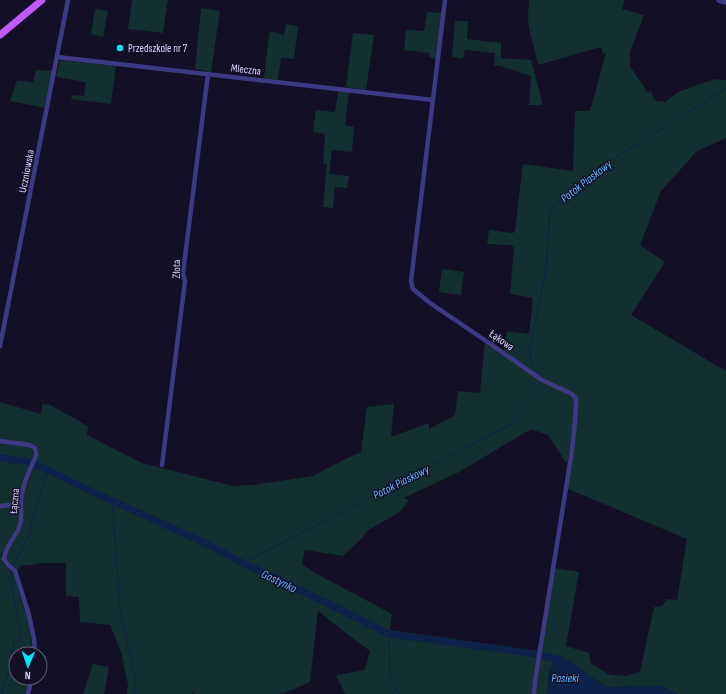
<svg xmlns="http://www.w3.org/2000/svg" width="726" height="694" viewBox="0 0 726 694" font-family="'Sofia Sans Condensed',sans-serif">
  <rect width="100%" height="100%" fill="#130f26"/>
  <!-- green -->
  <g fill="#12302f">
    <path d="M132,0H168L163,33L128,29Z"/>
    <path d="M529,0H625L622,9L644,15L630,52V66L648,93L650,91L656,101L665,102L678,92L715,79L726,80V138L697,151L661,191L640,245L665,262L631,315L726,371V694H678L660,686H629L607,688L560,655H556L549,674L547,694H535L554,568L579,572L566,646L589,653L591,664L610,675L627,676L640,671L654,607L662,606L667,599L677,600L687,539L566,488L575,421L567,464L548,435L531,429L459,472L404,498L409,500L400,512L367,531L362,538L343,556L305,550L302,564L317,574L392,614L390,630L538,651L532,687V694H345L336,675L365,670L370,651L356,641L318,611L310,682L282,694H195L193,692L192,694H127L128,685L122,655L110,625L80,622L79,597L66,596V563H44L21,566L17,571L7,561V554L9,548L22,528L24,511V494L36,460L38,450L33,445L0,439V402L41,414L42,404L50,405L88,426L87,435L142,463L233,486L252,485L313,476L343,460L361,452L367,407L394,404L391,437L429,423V429L455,415L458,391L480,393L485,343L503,356L507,331L529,334L533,298L510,294L514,248L511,245L487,244L489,230L513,233L515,230L523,164L573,171L575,111H590L606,53H603L601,47L538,65L529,28L528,17Z"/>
    <path d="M201,8L220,11L211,72L195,69Z"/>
    <path d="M95,9L108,11L103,37L91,34Z"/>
    <path d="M427,12L443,13L436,59L429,57V53L404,50L406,30L424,31Z"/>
    <path d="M455,21H468L467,39L501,43V58L531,60L542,101V105H529L531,76L500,66H494L495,53L465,50L463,59L452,57Z"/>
    <path d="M286,24L298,26L294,59L281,58L278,80L264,79L269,34L271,31L284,35Z"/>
    <path d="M353,33L374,35L366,90L346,87Z"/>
    <path d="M60,60L116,66L111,104L71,99L72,95L84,96L86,82L56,77Z"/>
    <path d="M36,70L53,71L44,108L10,101L17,80L33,83Z"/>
    <path d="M338,91L349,92L345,125L354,127L352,152L332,150L329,174L349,176L347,188L335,187L333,208L323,207L327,164L323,163L325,134L313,132L316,110L335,112Z"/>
    <path d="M442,269L464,272L461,295L439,292Z"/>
    <path d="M0,443L25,445L31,448L33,455L17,501L8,506H18C25,524 10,541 1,555L4,565L14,575L22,603L28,617L33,654H16V678H30L26,694H0Z"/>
    <path d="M93,664L109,667L104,694H83Z"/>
  </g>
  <!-- water -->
  <path fill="#0c2248" d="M556,655H560L607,688L629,686H660L678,694H547L553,659Z"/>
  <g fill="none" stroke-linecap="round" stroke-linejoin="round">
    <!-- stream -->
    <g stroke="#0c2248" stroke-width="1">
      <path d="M540,375L531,364L530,347L546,269L550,212L560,199L600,167L726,89"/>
      <path d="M111,500L113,511L120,608"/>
      <path d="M243,563L512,424L539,388L541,382"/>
      <path d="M13,566L28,537L47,470"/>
      <path d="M120,609L136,681L134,694"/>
      <path d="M389,634L390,681L399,694"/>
      <path d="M2,694L13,652L14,639L19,638L21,637L12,589V572"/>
    </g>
    <!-- river -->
    <g stroke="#0c2248" stroke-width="7">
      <path d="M0,458L30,462"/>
      <path d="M36,464L82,487L205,543L243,563L331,605L389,634L535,654"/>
      <path d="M541,655L553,659"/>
    </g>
    <!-- minor -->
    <g stroke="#3d3a85" stroke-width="4.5">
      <path d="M445,0L411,281L413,289L430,303L486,341L542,380L572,394L576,399V407L574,432L571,457L535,681L534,694"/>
      <path d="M57,57L433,100"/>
      <path d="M0,346L68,0"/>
      <path d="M0,441L29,445L35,448L36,455C31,468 24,481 22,494C20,504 23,514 20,525C17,537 5,545 4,559L8,565L15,571L29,615L34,639L35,654"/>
      <path d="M162,465L185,281L183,273L208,74"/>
      <path d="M0,506L21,504"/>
      <path d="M28,694L32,678"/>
    </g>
    <!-- tertiary -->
    <path stroke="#3d3a85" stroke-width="5.5" d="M719,0L726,2"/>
    <!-- primary -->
    <path stroke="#c25bff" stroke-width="7" d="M0,35L42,0"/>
  </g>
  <!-- markers -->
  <circle fill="#00e5ff" stroke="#130f26" stroke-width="1.5" cx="120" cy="48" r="4"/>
  <g text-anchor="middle" stroke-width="3" stroke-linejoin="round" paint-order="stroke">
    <!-- poi labels -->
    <g font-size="11" fill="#d9d4ff" stroke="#130f26" text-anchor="start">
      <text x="128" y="52">Przedszkole nr 7</text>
    </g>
    <!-- street labels -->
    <g font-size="11" fill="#d9d4ff" stroke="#130f26">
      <text transform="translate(246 69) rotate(7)" y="4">Mleczna</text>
      <text transform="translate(26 171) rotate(-79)" y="4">Uczniowska</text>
      <text transform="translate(176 269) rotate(-89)" y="4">Złota</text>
      <text transform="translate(502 340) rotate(35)" y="4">Łąkowa</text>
      <text transform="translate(14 501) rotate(-84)" y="4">Łączna</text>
    </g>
    <!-- water labels -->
    <g font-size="12" font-style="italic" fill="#62b6ff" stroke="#130f26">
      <text transform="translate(586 181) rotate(-38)" y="4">Potok Piaskowy</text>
      <text transform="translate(401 482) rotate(-27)" y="4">Potok Piaskowy</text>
      <text transform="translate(279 581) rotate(26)" y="4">Gostynka</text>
      <text x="565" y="682">Pasieki</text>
    </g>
  </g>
  <!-- north arrow -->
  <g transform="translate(28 666) rotate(182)"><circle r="19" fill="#130f26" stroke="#625e7d"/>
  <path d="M0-3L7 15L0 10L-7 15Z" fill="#00e5ff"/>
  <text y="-6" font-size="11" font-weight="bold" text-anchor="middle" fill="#d9d4ff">N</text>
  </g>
</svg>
